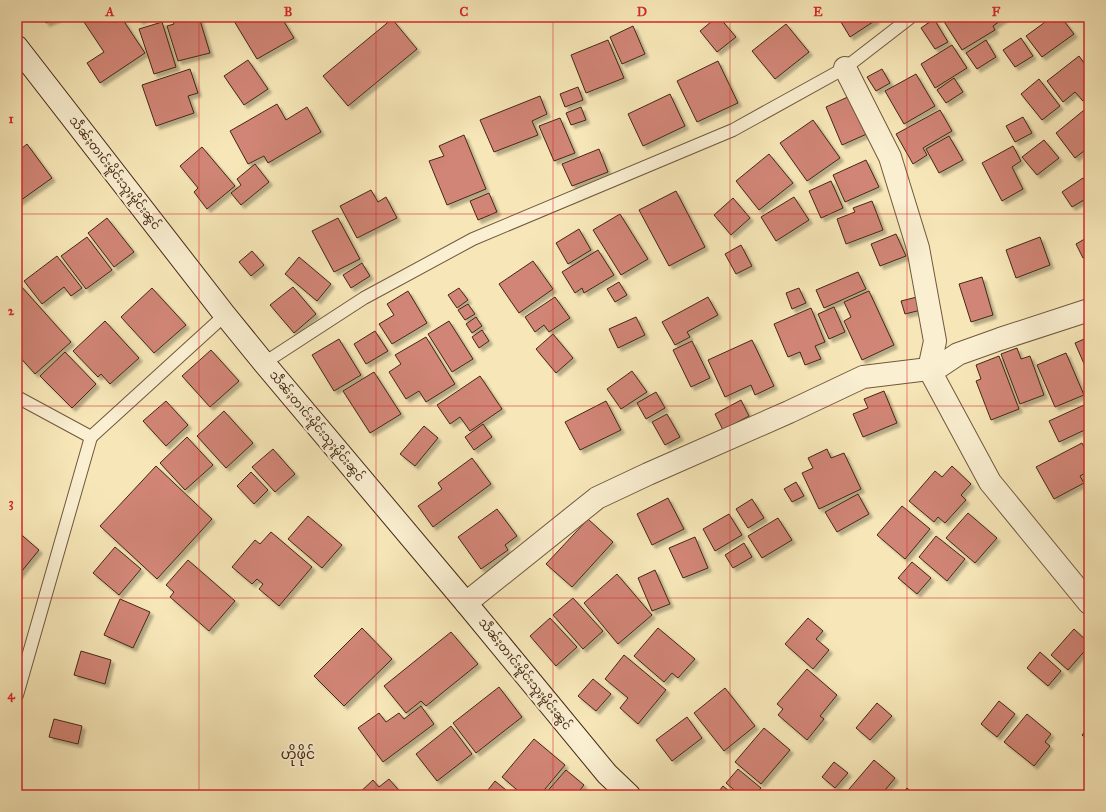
<svg xmlns="http://www.w3.org/2000/svg" width="1106" height="812" viewBox="0 0 1106 812" font-family="'IM FELL Great Primer','Noto Sans Myanmar',serif">
  <defs>
    <filter id="shadow"><feDropShadow dx="3.5" dy="3.5" stdDeviation="1" flood-color="#0004"/></filter>
  </defs>
  <rect width="100%" height="100%" fill="#f7e7b8"/>
  <filter id="stains"><feTurbulence type="fractalNoise" baseFrequency=".005" numOctaves="4"/><feColorMatrix values="0 0 0 0 .2 0 0 0 0 .09 0 0 0 0 .02 0 0 0 .5 -.17"/></filter>
  <radialGradient id="worn" r=".72"><stop offset=".6" stop-color="#630" stop-opacity="0"/><stop offset="1" stop-color="#630" stop-opacity=".3"/></radialGradient>
  <!-- building -->
  <g fill="#d18576" stroke="#442815" filter="url(#shadow)">
    <path d="M43,17H60L46,23Z"/>
    <path d="M85,17H121L145,53L100,83L87,63L104,52L82,19Z"/>
    <path d="M137,17H146L140,21Z"/>
    <path d="M174,17H199L210,53L178,61L167,26L174,24L172,18Z"/>
    <path d="M242,17H281L294,38L257,59L234,21Z"/>
    <path d="M717,17H719L736,37L717,52L700,31Z"/>
    <path d="M838,17H874L876,20L850,37Z"/>
    <path d="M948,17H1006L993,26L995,30L962,50L943,20Z"/>
    <path d="M1052,17H1061L1074,34L1042,57L1026,36Z"/>
    <path d="M392,19L417,49L348,106L323,76Z"/>
    <path d="M934,19L948,42L935,49L921,28Z"/>
    <path d="M162,22L176,67L154,74L139,29Z"/>
    <path d="M786,24L809,52L775,79L752,51Z"/>
    <path d="M633,26L645,54L622,64L610,37Z"/>
    <path d="M1021,38L1033,56L1015,67L1003,50Z"/>
    <path d="M608,40L624,78L586,93L571,55Z"/>
    <path d="M986,40L996,57L977,69L966,53Z"/>
    <path d="M952,45L967,68L935,88L921,64Z"/>
    <path d="M1079,56L1089,70V97L1083,101L1075,92L1063,102L1047,81Z"/>
    <path d="M248,60L268,89L244,105L224,76Z"/>
    <path d="M718,61L738,103L697,122L677,81Z"/>
    <path d="M190,69L198,93L188,96L194,113L156,126L142,85Z"/>
    <path d="M882,69L890,83L876,91L867,77Z"/>
    <path d="M916,74L935,106L904,124L885,91Z"/>
    <path d="M954,78L963,92L946,103L937,90Z"/>
    <path d="M1039,79L1060,106L1042,120L1021,94Z"/>
    <path d="M578,87L583,100L565,107L560,94Z"/>
    <path d="M670,94L685,126L643,146L628,114Z"/>
    <path d="M852,95L869,133L842,145L826,107Z"/>
    <path d="M540,96L547,114L532,121L538,135L494,152L480,120Z"/>
    <path d="M277,104L286,120L307,107L321,132L268,163L264,156L248,164L230,131Z"/>
    <path d="M1089,106V147L1075,158L1056,133Z"/>
    <path d="M581,107L586,120L571,125L566,113Z"/>
    <path d="M940,110L952,131L923,148L927,155L913,164L896,134Z"/>
    <path d="M1023,117L1032,133L1015,142L1006,126Z"/>
    <path d="M560,118L575,153L554,161L539,126Z"/>
    <path d="M813,120L840,158L807,181L780,143Z"/>
    <path d="M464,135L486,189L447,205L429,161L444,156L439,146Z"/>
    <path d="M949,136L963,160L939,173L926,149Z"/>
    <path d="M1044,140L1059,158L1037,175L1022,157Z"/>
    <path d="M27,144L52,178L17,203V152Z"/>
    <path d="M1013,146L1021,161L1012,167L1023,189L1002,201L982,163Z"/>
    <path d="M202,147L235,186L207,209L194,192L198,188L180,166Z"/>
    <path d="M599,149L608,172L572,186L562,164Z"/>
    <path d="M769,154L793,183L759,210L736,181Z"/>
    <path d="M866,160L879,187L845,202L833,175Z"/>
    <path d="M255,164L269,182L241,205L231,193L241,185L237,179Z"/>
    <path d="M1083,178L1089,188V197L1072,207L1062,192Z"/>
    <path d="M831,181L843,208L821,218L809,191Z"/>
    <path d="M371,190L378,202L386,197L397,218L357,238L340,206Z"/>
    <path d="M676,191L705,247L669,266L639,210Z"/>
    <path d="M489,193L497,212L478,220L470,201Z"/>
    <path d="M794,197L809,220L776,241L761,217Z"/>
    <path d="M733,198L750,218L731,235L714,215Z"/>
    <path d="M872,201L883,230L846,244L837,219L855,212L853,208Z"/>
    <path d="M620,214L648,259L621,275L593,230Z"/>
    <path d="M107,218L134,252L114,267L88,233Z"/>
    <path d="M338,218L360,259L334,272L312,231Z"/>
    <path d="M579,229L591,250L568,264L556,243Z"/>
    <path d="M896,234L906,256L880,266L871,244Z"/>
    <path d="M87,237L112,270L86,289L61,256Z"/>
    <path d="M1040,237L1050,265L1016,278L1006,250Z"/>
    <path d="M1088,237L1089,239V255L1083,258L1076,244Z"/>
    <path d="M741,245L752,266L736,274L725,254Z"/>
    <path d="M598,250L614,275L584,293L582,288L575,293L562,272Z"/>
    <path d="M252,251L264,265L251,276L239,262Z"/>
    <path d="M57,256L82,288L71,296L64,287L42,304L24,281Z"/>
    <path d="M299,257L331,284L317,301L285,274Z"/>
    <path d="M533,261L553,289L519,313L499,284Z"/>
    <path d="M362,263L370,276L351,288L343,275Z"/>
    <path d="M858,272L866,289L824,308L816,290Z"/>
    <path d="M982,277L993,315L971,322L959,284Z"/>
    <path d="M619,282L627,295L615,302L607,289Z"/>
    <path d="M20,285L71,342L35,374L17,354V287Z"/>
    <path d="M293,287L316,314L294,333L270,305Z"/>
    <path d="M152,288L186,325L154,353L121,317Z"/>
    <path d="M459,288L468,300L457,308L448,295Z"/>
    <path d="M799,288L806,303L792,309L786,293Z"/>
    <path d="M408,291L427,323L392,344L379,324L394,315L387,304Z"/>
    <path d="M869,291L894,345L862,360L844,321L851,317L844,302Z"/>
    <path d="M555,297L570,318L549,332L544,325L535,332L525,317Z"/>
    <path d="M708,297L718,315L687,332L690,337L675,345L662,322Z"/>
    <path d="M917,297L921,310L905,314L901,301Z"/>
    <path d="M468,304L475,314L465,320L458,310Z"/>
    <path d="M834,307L845,332L829,339L818,314Z"/>
    <path d="M811,308L825,342L815,346L821,359L805,365L800,352L788,357L774,324Z"/>
    <path d="M476,317L482,326L472,333L466,324Z"/>
    <path d="M636,317L645,335L618,348L609,329Z"/>
    <path d="M105,321L139,358L110,384L101,374L98,377L73,351Z"/>
    <path d="M449,321L473,359L452,372L428,334Z"/>
    <path d="M482,330L489,341L479,348L472,337Z"/>
    <path d="M375,331L388,351L366,364L354,344Z"/>
    <path d="M553,334L573,358L556,373L536,349Z"/>
    <path d="M426,337L455,384L426,402L419,391L406,399L389,372L401,364L395,355Z"/>
    <path d="M1089,337V372L1088,373L1075,343Z"/>
    <path d="M339,339L361,375L334,391L312,355Z"/>
    <path d="M752,340L774,386L755,395L751,385L725,397L708,360Z"/>
    <path d="M692,341L710,378L691,387L673,350Z"/>
    <path d="M1017,348L1021,359L1030,356L1044,395L1020,404L1001,354Z"/>
    <path d="M211,350L239,381L210,407L182,376Z"/>
    <path d="M65,352L96,384L72,408L40,376Z"/>
    <path d="M1066,353L1084,395L1055,407L1037,365Z"/>
    <path d="M999,356L1019,409L991,420L976,381L981,379L976,365Z"/>
    <path d="M632,371L647,392L621,409L607,389Z"/>
    <path d="M374,372L401,414L370,433L343,391Z"/>
    <path d="M480,376L502,409L470,431L460,417L450,424L437,405Z"/>
    <path d="M884,391L897,423L863,437L853,414L868,408L864,399Z"/>
    <path d="M656,392L665,408L646,419L637,403Z"/>
    <path d="M741,400L749,416L723,430L715,414Z"/>
    <path d="M166,401L188,425L166,446L143,421Z"/>
    <path d="M606,401L621,430L580,450L565,422Z"/>
    <path d="M1084,405L1089,415V428L1059,442L1049,421Z"/>
    <path d="M224,411L253,443L226,468L197,436Z"/>
    <path d="M667,414L680,437L665,445L652,422Z"/>
    <path d="M483,424L492,437L474,450L465,437Z"/>
    <path d="M424,426L438,438L415,466L400,454Z"/>
    <path d="M187,437L213,465L185,490L160,463Z"/>
    <path d="M1082,443L1089,457V471L1080,476L1084,483L1054,499L1036,467Z"/>
    <path d="M273,449L295,474L275,492L252,467Z"/>
    <path d="M827,449L831,458L844,453L861,489L819,509L802,473L813,468L808,458Z"/>
    <path d="M472,458L491,484L433,527L418,506L442,489L438,483Z"/>
    <path d="M156,466L212,519L157,579L100,526Z"/>
    <path d="M952,466L971,484L961,495L966,500L945,523L938,517L934,522L909,501L935,471L942,477Z"/>
    <path d="M251,472L268,490L254,504L237,486Z"/>
    <path d="M796,482L804,496L792,502L784,489Z"/>
    <path d="M858,494L869,514L837,532L825,512Z"/>
    <path d="M668,498L684,529L652,545L637,514Z"/>
    <path d="M752,499L764,518L748,528L736,509Z"/>
    <path d="M902,506L930,529L905,559L877,535Z"/>
    <path d="M497,509L517,536L505,545L508,550L481,569L458,537Z"/>
    <path d="M968,513L997,538L975,563L946,538Z"/>
    <path d="M729,514L742,535L715,551L703,529Z"/>
    <path d="M308,516L342,545L322,568L288,539Z"/>
    <path d="M778,518L792,540L762,558L748,536Z"/>
    <path d="M588,519L613,542L572,587L546,564Z"/>
    <path d="M17,531L39,550L17,577Z"/>
    <path d="M271,532L312,567L279,606L259,589L263,584L257,579L252,584L232,567L255,540L260,544Z"/>
    <path d="M936,536L965,559L947,581L919,557Z"/>
    <path d="M695,537L708,568L683,578L669,548Z"/>
    <path d="M744,543L752,557L733,568L725,555Z"/>
    <path d="M115,547L141,569L119,595L93,573Z"/>
    <path d="M188,560L235,601L209,631L170,597L174,592L166,585Z"/>
    <path d="M912,562L931,578L917,594L898,578Z"/>
    <path d="M655,570L670,604L652,611L638,578Z"/>
    <path d="M617,574L652,615L618,644L584,603Z"/>
    <path d="M573,598L603,631L583,649L553,615Z"/>
    <path d="M120,599L150,612L133,648L104,635Z"/>
    <path d="M550,618L577,647L556,666L530,636Z"/>
    <path d="M808,618L823,631L816,639L829,650L813,669L785,644Z"/>
    <path d="M362,628L392,659L344,706L314,676Z"/>
    <path d="M658,628L695,659L678,678L672,673L664,682L634,656Z"/>
    <path d="M1074,629L1089,643V646L1068,670L1051,655Z"/>
    <path d="M451,632L478,664L426,706L421,701L406,713L384,686Z"/>
    <path d="M81,651L111,660L105,684L74,675Z"/>
    <path d="M1040,652L1061,671L1048,686L1027,668Z"/>
    <path d="M624,655L666,690L638,724L620,708L628,698L605,679Z"/>
    <path d="M807,669L837,695L820,716L824,719L807,740L778,715L783,709L777,704Z"/>
    <path d="M593,679L611,694L596,711L578,696Z"/>
    <path d="M499,687L522,717L476,753L453,723Z"/>
    <path d="M725,688L755,726L724,751L694,713Z"/>
    <path d="M999,701L1015,714L997,737L981,724Z"/>
    <path d="M877,703L892,716L870,740L856,728Z"/>
    <path d="M421,706L434,724L383,762L358,728L379,713L386,722L399,713L404,719Z"/>
    <path d="M1027,714L1051,734L1045,742L1050,746L1034,766L1004,742Z"/>
    <path d="M687,717L702,738L672,761L656,740Z"/>
    <path d="M54,719L82,726L78,744L49,737Z"/>
    <path d="M451,726L472,754L437,781L416,754Z"/>
    <path d="M1089,727V741L1082,735Z"/>
    <path d="M764,728L790,750L761,784L735,762Z"/>
    <path d="M534,739L565,765L540,795H523L502,777Z"/>
    <path d="M1089,743V752L1085,748Z"/>
    <path d="M874,760L895,778L881,795H844Z"/>
    <path d="M834,762L848,773L835,788L822,777Z"/>
    <path d="M738,769L761,788L755,795H740L726,783Z"/>
    <path d="M566,770L584,785L576,795H544Z"/>
    <path d="M389,779L403,795H357L373,780L379,787Z"/>
    <path d="M495,781L512,795H484Z"/>
    <path d="M723,786L734,795H716Z"/>
    <path d="M907,788L915,795H901Z"/>
  </g>
  <g fill="none" stroke-linecap="round" stroke-linejoin="round">
    <!-- service casing -->
    <g stroke="#71583e" stroke-width="14">
      <g id="service">
        <path d="M264,363L364,298L473,239L733,130L845,68L911,17"/>
        <path d="M17,397L91,437L225,315"/>
        <path d="M17,695L91,437"/>
      </g>
    </g>
    <!-- minor casing -->
    <g stroke="#71583e" stroke-width="24">
      <g id="minor">
        <path d="M845,68L890,157L918,248L935,341L929,369L990,482L1089,603"/>
        <path d="M466,603L597,498L648,474L789,412L863,377L937,368L958,354L1000,339L1089,310"/>
      </g>
    </g>
    <!-- secondary casing -->
    <g stroke="#442815" stroke-width="24">
      <path id="secondary" d="M17,47L225,315L264,363L466,603L607,774L629,795"/>
    </g>
    <!-- service -->
    <use href="#service" stroke="#faefd1" stroke-width="12"/>
    <!-- minor -->
    <use href="#minor" stroke="#faefd1" stroke-width="22"/>
    <!-- secondary -->
    <use href="#secondary" stroke="#faefd1" stroke-width="22"/>
  </g>
  <!-- grid -->
  <path fill="none" stroke="#d62828" stroke-width="1" stroke-opacity="0.55" d="M199,17V795M376,17V795M553,17V795M730,17V795M907,17V795M17,214H1089M17,406H1089M17,598H1089"/>
  <g text-anchor="middle" stroke-width="4" stroke-linejoin="round" paint-order="stroke">
    <!-- street labels -->
    <g font-size="12" fill="#442815" stroke="#faefd1">
      <text transform="translate(115 173) rotate(52)" y="4">သဵၼ်ႈတၢင်းမိူင်းသူႈမိူင်းၼွင်</text>
      <text transform="translate(317 426) rotate(50)" y="4">သဵၼ်ႈတၢင်းမိူင်းသူႈမိူင်းၼွင်</text>
      <text transform="translate(525 674) rotate(51)" y="4">သဵၼ်ႈတၢင်းမိူင်းသူႈမိူင်းၼွင်</text>
    </g>
    <!-- quarter labels -->
    <g font-size="14" fill="#442815" stroke="#faefd1">
      <text x="298" y="759">ဟိုဖိုင်</text>
    </g>
  </g>
  <!-- margin -->
  <rect width="1106" height="812" fill="none" stroke="#f7e7b8" stroke-width="44"/>
  <rect x="22" y="22" width="1062" height="768" fill="none" stroke="#d62828" stroke-width="1.5"/>
  <g font-size="13" text-anchor="middle" font-weight="bold" fill="#d62828">
    <text x="110" y="16">A</text>
    <text x="288" y="16">B</text>
    <text x="464" y="16">C</text>
    <text x="642" y="16">D</text>
    <text x="818" y="16">E</text>
    <text x="996" y="16">F</text>
    <text x="11" y="123">1</text>
    <text x="11" y="315">2</text>
    <text x="11" y="507">3</text>
    <text x="11" y="699">4</text>
  </g>
  <rect width="100%" height="100%" filter="url(#stains)"/>
  <rect width="100%" height="100%" fill="url(#worn)"/>
</svg>
